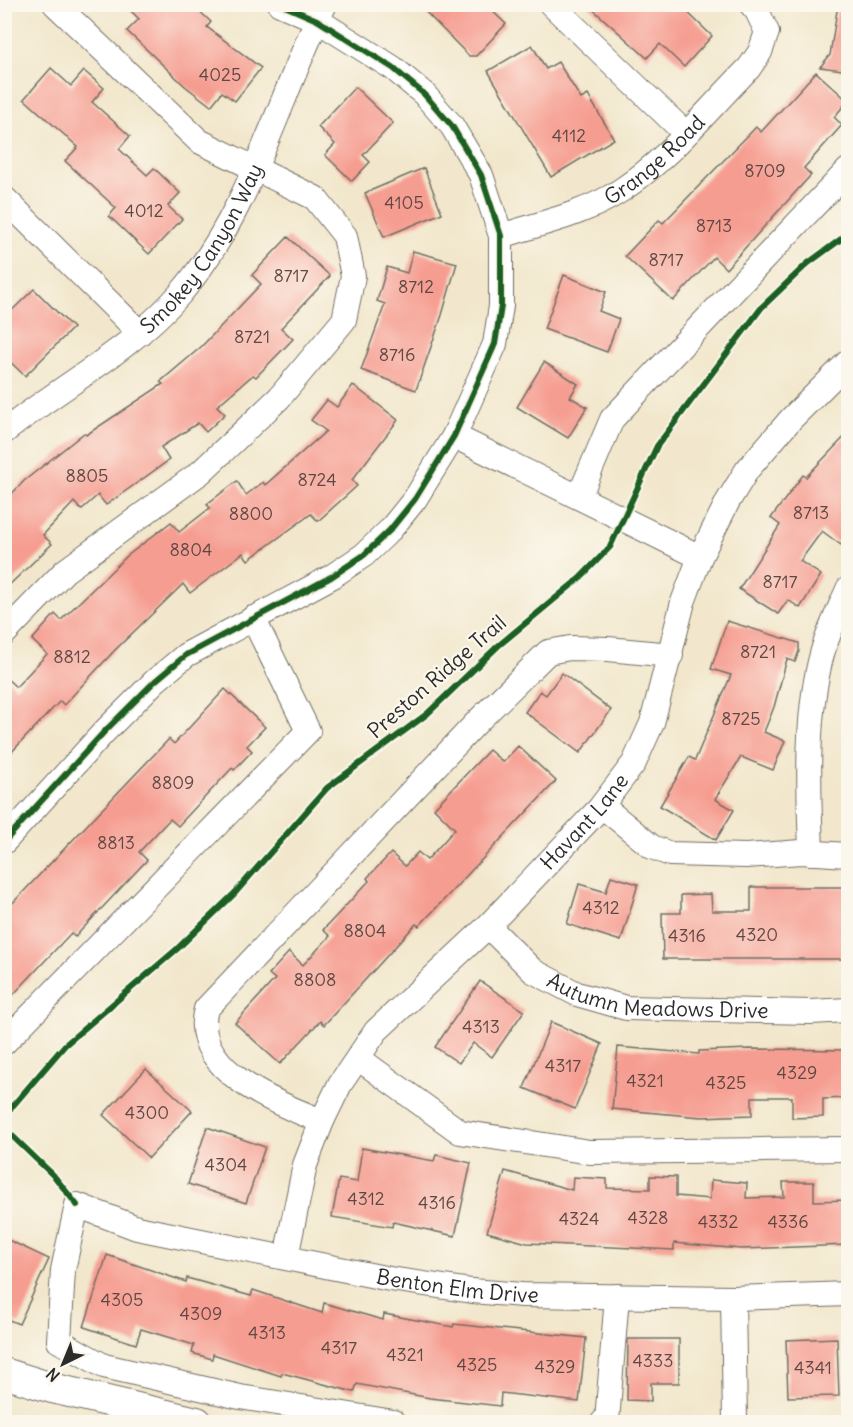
<svg xmlns="http://www.w3.org/2000/svg" width="853" height="1427" viewBox="0 0 853 1427" font-family="Delius,sans-serif">
  <rect width="100%" height="100%" fill="#fbf7ec"/>
  <filter id="ink" filterUnits="userSpaceOnUse"><feTurbulence type="fractalNoise" baseFrequency=".0167" numOctaves="2"/><feDisplacementMap in="SourceGraphic" scale="12" xChannelSelector="R" yChannelSelector="G"/><feConvolveMatrix kernelMatrix="1 2 1 2 8 2 1 2 1" color-interpolation-filters="sRGB"/></filter>
  <filter id="wash" filterUnits="userSpaceOnUse"><feTurbulence type="fractalNoise" baseFrequency=".008" numOctaves="4" result="noise"/><feDisplacementMap in="SourceGraphic" scale="24" xChannelSelector="R" yChannelSelector="G"/><feGaussianBlur stdDeviation="1.35" result="paint"/><feColorMatrix in="noise" values="0 0 0 0 0 0 0 0 0 0 0 0 0 0 0 0 0 1.4 0 .05"/><feComposite in="paint" operator="in"/></filter>
  <g filter="url(#wash)">
    <rect width="100%" height="100%" fill="#f2e7cc"/>
    <g id="blocks">
      <!-- building -->
      <g fill="#f69d91">
        <path d="M124,4H192L211,22L207,27L261,68L235,101L222,92L211,106L185,86L127,31L139,19Z"/>
        <path d="M418,4H485L506,24L476,56H469Z"/>
        <path d="M587,4H679L712,36L684,67L660,44L647,58Z"/>
        <path d="M838,4H849V71L820,67L830,55Z"/>
        <path d="M532,45L546,69L558,62L581,99L588,95L614,139L551,177L488,71Z"/>
        <path d="M51,68L71,86L84,71L104,88L92,102L130,136L119,149L147,175L154,168L180,193L168,206L182,219L149,254L109,216L116,208L65,161L78,147L24,99Z"/>
        <path d="M816,72L848,101L834,117L842,125L804,168L811,175L726,269L714,257L673,301L625,256L659,220L663,223L756,127L761,132Z"/>
        <path d="M355,87L393,123L363,155L370,162L352,181L325,155L335,144L318,127Z"/>
        <path d="M424,168L442,213L384,237L365,193Z"/>
        <path d="M288,237L330,276L281,328L293,339L256,377L253,375L217,406L225,414L206,432L198,423L161,447L169,460L106,505L98,495L81,510L74,502L43,535L52,544L4,590V502L24,481L84,433L86,435L163,384L160,382L201,347L261,284L252,275Z"/>
        <path d="M413,251L457,263L442,315L416,390L361,370L385,304L377,301L387,267L407,273Z"/>
        <path d="M564,275L606,292L599,311L619,319L607,352L544,329Z"/>
        <path d="M34,289L73,328L25,376L4,356V318Z"/>
        <path d="M544,362L578,384L570,397L587,407L568,438L517,407Z"/>
        <path d="M353,385L398,420L352,480L357,486L318,521L311,514L248,560L243,553L190,593L183,584L114,651L64,705L60,701L4,760V676L16,687L47,654L32,640L55,614L61,620L127,556L171,522L179,532L210,508L207,504L237,481L246,495L263,482L265,485L326,431L311,420L327,400L337,407Z"/>
        <path d="M849,432V536L841,545L822,531L800,561L821,575L800,608L788,600L778,614L739,589L780,525L771,518L803,475L806,477Z"/>
        <path d="M727,621L799,643V651L795,662L787,659L774,707L764,732L785,741L773,770L741,757L715,799L734,810L716,840L660,806L689,757L695,760L731,675L711,669Z"/>
        <path d="M562,673L611,710L580,753L525,712L540,691L546,695Z"/>
        <path d="M225,689L265,727L247,746L252,751L234,770L232,768L178,826L170,819L139,852L147,860L75,937L71,933L13,995L4,987V912L169,739L174,744Z"/>
        <path d="M518,746L556,781L419,926L416,924L324,1025L320,1021L280,1064L235,1023L275,979L269,974L289,952L303,965L330,936L323,930L369,881L367,878L391,853L405,866L418,852L427,860L455,829L434,808L489,750L503,762Z"/>
        <path d="M611,876L638,884L621,941L567,924L579,884L606,892Z"/>
        <path d="M751,887H849V959H663L662,913H681V895L711,894L712,911H751Z"/>
        <path d="M480,981L524,1011L492,1057L473,1043L459,1063L435,1047Z"/>
        <path d="M551,1022L602,1044L575,1109L524,1088Z"/>
        <path d="M618,1047L699,1054V1051L750,1049L849,1050V1098L823,1099V1117L792,1118V1097H752V1115L701,1117L612,1109Z"/>
        <path d="M146,1069L192,1111L149,1158L103,1115Z"/>
        <path d="M207,1127L265,1147L246,1203L188,1184Z"/>
        <path d="M362,1148L434,1161L436,1155L471,1163L455,1236L393,1222L392,1227L332,1217L339,1179L357,1182Z"/>
        <path d="M505,1171L572,1190L573,1177L607,1179V1188L650,1189V1176L676,1177V1196L710,1199L711,1180L747,1183L746,1198L784,1197L783,1182H814V1201L849,1200V1245L741,1249L674,1243V1250L527,1243L487,1232Z"/>
        <path d="M4,1238L49,1259L19,1324L4,1318Z"/>
        <path d="M107,1255L186,1282L187,1278L251,1296L253,1290L322,1313L324,1303L383,1320L384,1314L453,1327L454,1324L586,1338L579,1402L501,1393L500,1406L430,1398L357,1384L354,1392L282,1373L281,1376L213,1354L212,1359L192,1353L194,1345L141,1329L136,1344L84,1327Z"/>
        <path d="M837,1338L839,1396L788,1397L786,1340Z"/>
        <path d="M628,1339H679V1383H651V1401L627,1400Z"/>
      </g>
    </g>
  </g>
  <g filter="url(#ink)">
    <use href="#blocks" fill-opacity="0" stroke="#716d63" stroke-width="1.5"/>
    <g fill="none" stroke-linecap="round" stroke-linejoin="round">
      <!-- minor casing -->
      <g stroke="#716d63" stroke-width="26">
        <g id="minor">
          <path d="M551,4L685,133"/>
          <path d="M4,198L140,333"/>
          <path id="s1" d="M501,236C541,223 585,214 620,191C669,159 708,109 749,68L760,52L767,32L757,11L751,4"/>
          <path id="s2" d="M4,432C62,385 129,352 179,295C251,212 277,101 325,4"/>
          <path d="M454,436L700,557"/>
          <path d="M579,497L612,419L848,170"/>
          <path d="M4,634L65,571L201,472L279,398L344,320L353,276L345,236L315,198L199,141L55,4"/>
          <path d="M602,806L652,847L670,854L746,856L801,852L848,855"/>
          <path d="M4,842L104,732L155,681L186,655L331,577L364,555L390,530L415,499L454,436L495,344L501,306V236L481,175L452,126L424,94L393,68L317,20L280,4"/>
          <path d="M811,853C809,788 805,717 822,654C828,632 839,610 848,589"/>
          <path id="s3" d="M488,926L533,971L577,994L626,1008L811,1012L848,1010"/>
          <path d="M4,1043L308,731L253,618"/>
          <path d="M358,1058L460,1132L590,1152L848,1149"/>
          <path d="M322,1121C277,1104 189,1069 206,1009L479,720L548,652L570,648L608,649L671,655"/>
          <path id="s4" d="M286,1257L305,1165L322,1121L340,1084L376,1031L488,926L599,809L634,763L652,723L683,602L700,557L728,501L747,470L791,419L848,362"/>
          <path d="M733,1298L735,1422"/>
          <path id="s5" d="M393,1422L240,1397L104,1366L59,1341L63,1270L77,1205L137,1228L390,1279L472,1291L522,1295L733,1298L848,1294"/>
          <path d="M603,1422L607,1421L617,1296"/>
        </g>
      </g>
      <!-- major casing -->
      <g stroke="#716d63" stroke-width="32">
        <path id="major" d="M4,1373L52,1388L197,1422"/>
      </g>
      <!-- minor -->
      <use href="#minor" stroke="#fff" stroke-width="24"/>
      <!-- major -->
      <use href="#major" stroke="#fff" stroke-width="30"/>
      <!-- cycleway casing -->
      <g stroke="#fbf7ec" stroke-width="10">
        <g id="cycleway">
          <path d="M4,842L104,732L155,681L186,655L331,577L364,555L390,530L415,499L454,436L495,344L501,306V236L481,175L452,126L424,94L393,68L317,20L280,4"/>
          <path d="M4,1116L65,1045L177,949L235,893L327,788L427,714L498,646L580,578L610,547L657,446L762,307L807,264L848,234"/>
          <path d="M4,1128L54,1176L77,1205"/>
        </g>
      </g>
      <!-- cycleway -->
      <use href="#cycleway" stroke="#1b5e20" stroke-width="6"/>
    </g>
  </g>
  <g text-anchor="middle" stroke-width="4.5" stroke-linejoin="round" paint-order="stroke">
    <!-- number labels -->
    <g font-size="18" fill="#5e4844">
      <text x="220" y="81">4025</text>
      <text x="569" y="142">4112</text>
      <text x="765" y="177">8709</text>
      <text x="404" y="209">4105</text>
      <text x="144" y="217">4012</text>
      <text x="714" y="232">8713</text>
      <text x="666" y="266">8717</text>
      <text x="291" y="282">8717</text>
      <text x="416" y="293">8712</text>
      <text x="252" y="343">8721</text>
      <text x="397" y="361">8716</text>
      <text x="87" y="482">8805</text>
      <text x="317" y="486">8724</text>
      <text x="811" y="519">8713</text>
      <text x="251" y="520">8800</text>
      <text x="191" y="556">8804</text>
      <text x="780" y="588">8717</text>
      <text x="758" y="658">8721</text>
      <text x="72" y="663">8812</text>
      <text x="741" y="725">8725</text>
      <text x="173" y="789">8809</text>
      <text x="116" y="849">8813</text>
      <text x="601" y="914">4312</text>
      <text x="365" y="937">8804</text>
      <text x="757" y="941">4320</text>
      <text x="687" y="942">4316</text>
      <text x="315" y="986">8808</text>
      <text x="481" y="1033">4313</text>
      <text x="563" y="1072">4317</text>
      <text x="797" y="1079">4329</text>
      <text x="645" y="1087">4321</text>
      <text x="726" y="1089">4325</text>
      <text x="147" y="1119">4300</text>
      <text x="226" y="1171">4304</text>
      <text x="366" y="1205">4312</text>
      <text x="437" y="1209">4316</text>
      <text x="648" y="1224">4328</text>
      <text x="579" y="1225">4324</text>
      <text x="718" y="1228">4332</text>
      <text x="788" y="1228">4336</text>
      <text x="122" y="1306">4305</text>
      <text x="201" y="1320">4309</text>
      <text x="267" y="1339">4313</text>
      <text x="339" y="1354">4317</text>
      <text x="405" y="1361">4321</text>
      <text x="653" y="1367">4333</text>
      <text x="477" y="1371">4325</text>
      <text x="555" y="1373">4329</text>
      <text x="813" y="1374">4341</text>
    </g>
    <!-- street labels -->
    <g font-size="21" fill="#2b2b2b" stroke="#fbf7ec">
      <text dy="7" stroke="none"><textPath href="#s1" startOffset="174">Grange Road</textPath></text>
      <text dy="7" stroke="none"><textPath href="#s2" startOffset="274">Smokey Canyon Way</textPath></text>
      <text transform="translate(437 677) rotate(-41)" y="7">Preston Ridge Trail</text>
      <text dy="7" stroke="none"><textPath href="#s4" startOffset="542">Havant Lane</textPath></text>
      <text dy="7" stroke="none"><textPath href="#s3" startOffset="194">Autumn Meadows Drive</textPath></text>
      <text dy="7" stroke="none"><textPath href="#s5" startOffset="874">Benton Elm Drive</textPath></text>
    </g>
  </g>
  <!-- margin -->
  <rect width="853" height="1427" fill="none" stroke="#fbf7ec" stroke-width="24"/>
  <!-- north arrow -->
  <g transform="translate(63 1364) rotate(223)" stroke="#fbf7ec" stroke-width="4.5" paint-order="stroke">
  <path d="M0-4.5L10 22L0 15L-10 22Z" fill="#2b2b2b"/>
  <text y="-9" font-size="16" font-weight="bold" text-anchor="middle" fill="#2b2b2b">N</text>
  </g>
</svg>
